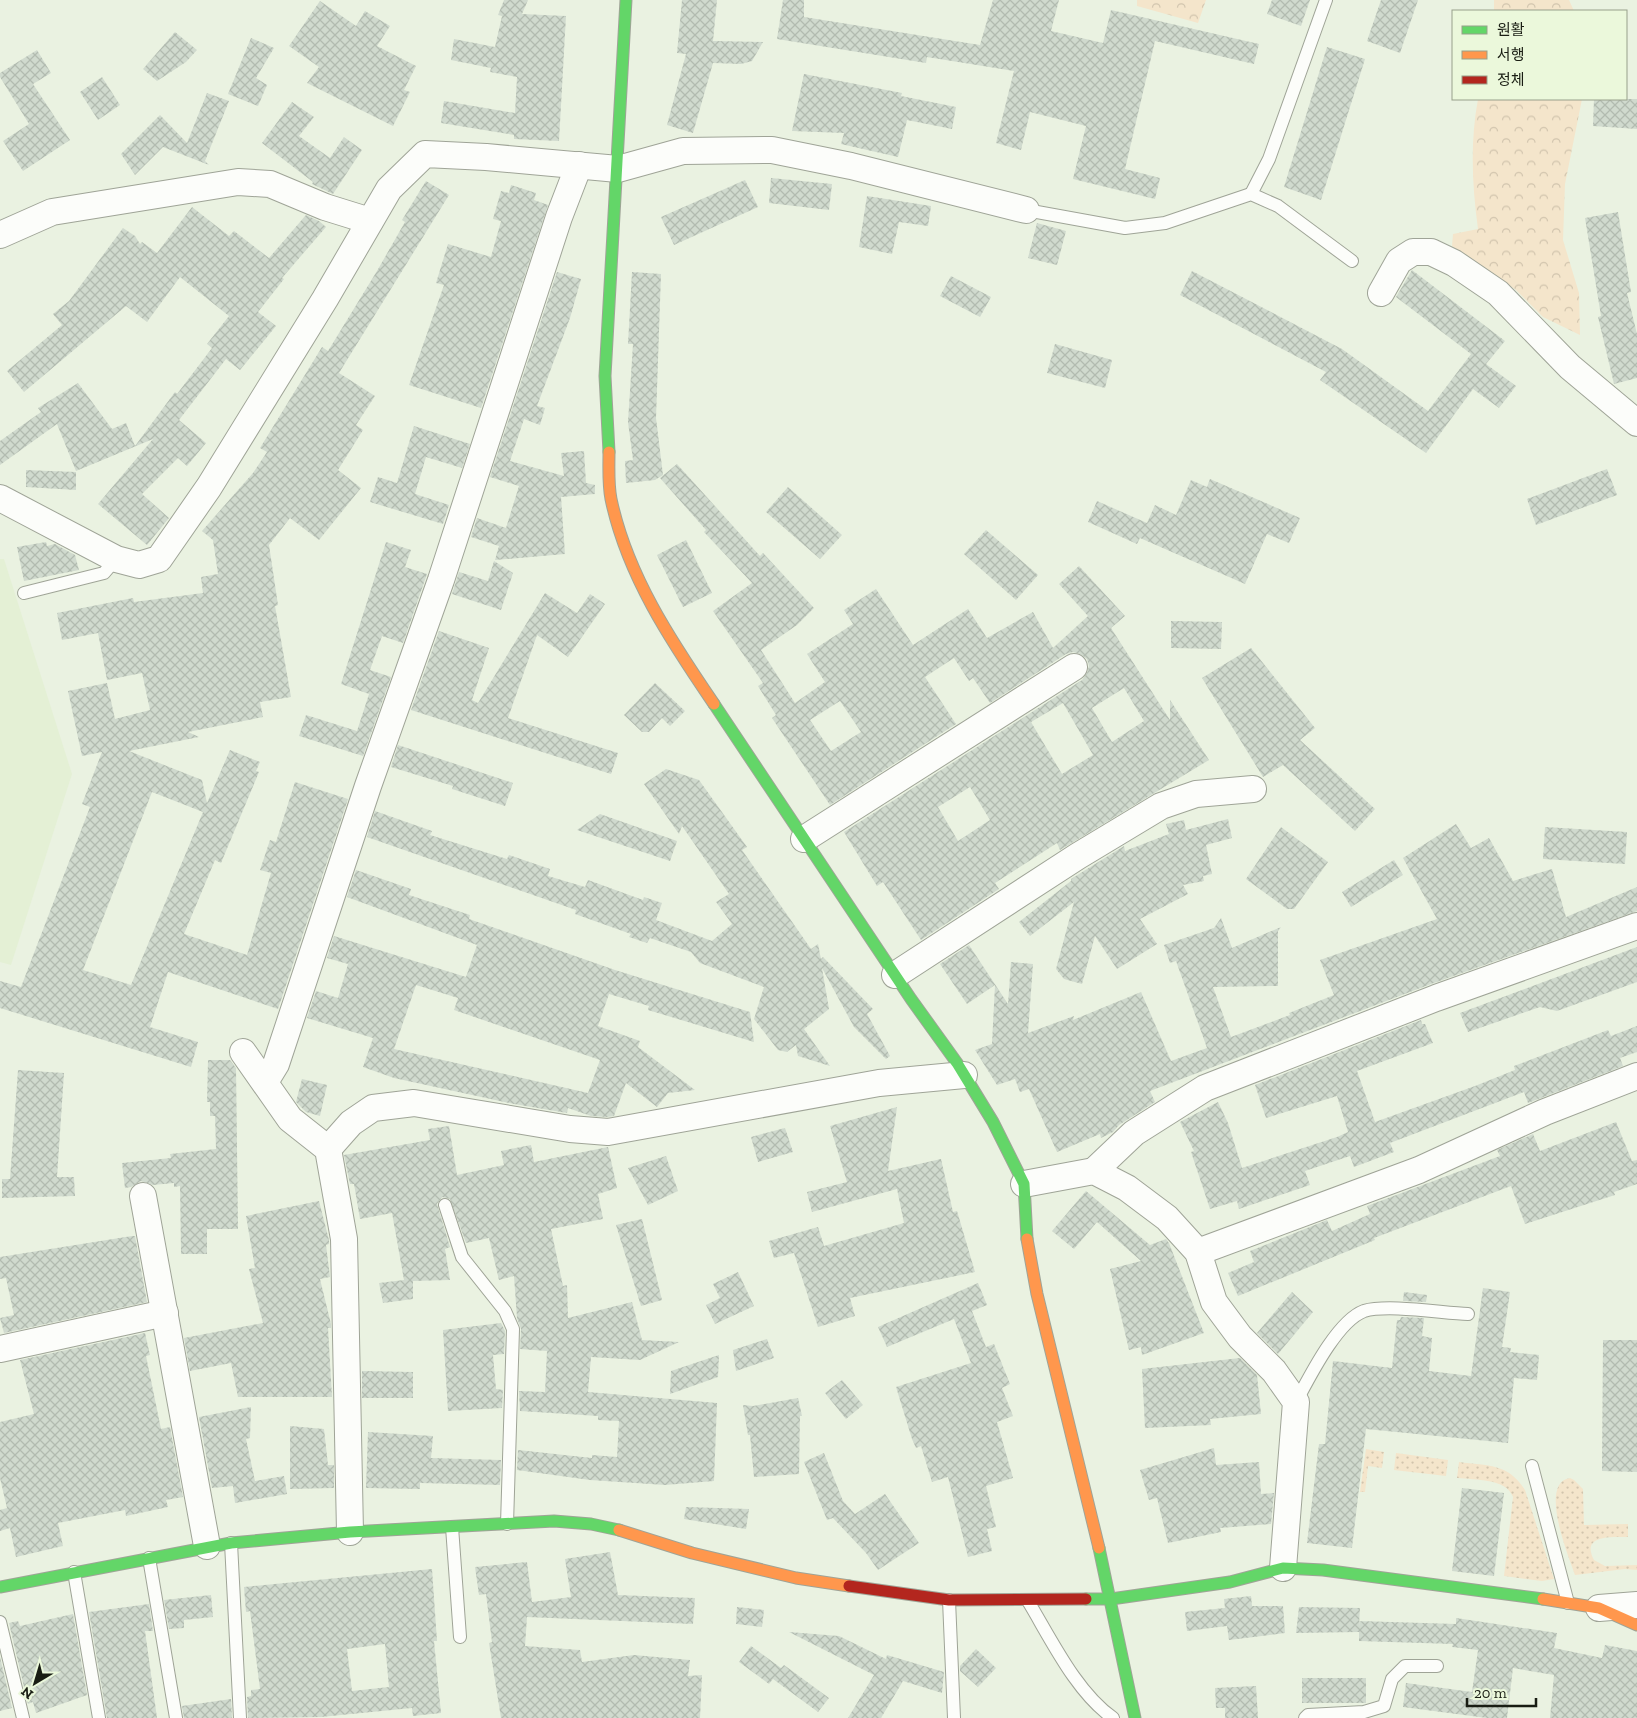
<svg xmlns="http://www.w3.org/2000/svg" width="1637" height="1718" viewBox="0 0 1637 1718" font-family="'Zilla Slab','Noto Sans KR',serif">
  <defs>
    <pattern id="grass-dots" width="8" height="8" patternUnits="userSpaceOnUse" patternTransform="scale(1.25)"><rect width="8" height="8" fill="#f4e5cb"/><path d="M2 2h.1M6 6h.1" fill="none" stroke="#d1c4ad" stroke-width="1.8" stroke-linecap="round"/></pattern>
    <pattern id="forest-crowns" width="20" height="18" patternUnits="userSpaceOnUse" patternTransform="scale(1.25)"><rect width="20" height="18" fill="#f4e5cb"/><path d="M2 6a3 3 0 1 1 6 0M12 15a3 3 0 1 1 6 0" fill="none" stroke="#d1c4ad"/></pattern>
    <pattern id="building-cross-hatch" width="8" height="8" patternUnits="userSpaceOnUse" patternTransform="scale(1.25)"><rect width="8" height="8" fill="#d0dace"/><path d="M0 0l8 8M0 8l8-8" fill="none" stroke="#b2bbb0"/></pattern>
  </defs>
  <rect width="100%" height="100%" fill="#eaf2e1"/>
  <!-- built -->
  <path fill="#e4f0d5" d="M0,559H4L72,774L11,965L0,962Z"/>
  <!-- grass -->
  <g fill="url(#grass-dots)">
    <path d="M1366,1449L1384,1452L1382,1468L1368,1466L1365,1492H1360Z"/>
    <path d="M1396,1453L1448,1460L1446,1476L1394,1470Z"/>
    <path d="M1459,1462C1488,1466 1508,1463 1525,1490L1554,1579L1542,1581L1504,1576L1513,1497C1506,1478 1475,1480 1457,1478Z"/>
    <path d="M1570,1478L1574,1480L1583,1489L1584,1525L1628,1524V1537C1613,1537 1580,1534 1594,1560L1605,1566L1637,1565V1570L1625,1569L1575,1575C1569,1557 1538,1483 1570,1478Z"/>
  </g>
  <!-- forest -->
  <g fill="url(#forest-crowns)">
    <path d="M1137,0H1206L1198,23L1137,6Z"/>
    <path d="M1494,0H1569L1574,11H1494Z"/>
    <path d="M1478,99H1582L1565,184L1563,240L1579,293L1580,335L1543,317L1516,290L1452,246L1453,234L1478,229C1472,185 1470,142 1478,99Z"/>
  </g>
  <!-- building -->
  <g fill="url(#building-cross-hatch)" fill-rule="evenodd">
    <path d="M504,0H528L522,14L566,16L559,141L514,139V135L441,123L444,101L515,113L517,77L490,72L491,68L451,60L454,39L495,47L502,16L498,15Z"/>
    <path d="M682,0H717L713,41L763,42L752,61L741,64L713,63L693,133L667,125L686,54L677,53Z"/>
    <path d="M783,0H804V17L980,45L993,0H1059L1051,31L1103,43L1111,10L1259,44L1254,64L1155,41L1125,169L1160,178L1155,199L1073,179L1086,126L1030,112L1021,150L996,143L1014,71L927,57L926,63L777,39Z"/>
    <path d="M1272,0H1310L1301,26L1267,14Z"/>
    <path d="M1381,0H1418L1400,53L1367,41Z"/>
    <path d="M320,1L356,26L365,11L390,26L377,46L416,66L404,90L410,92L393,126L307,83L319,67L289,46Z"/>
    <path d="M175,32L197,50L186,62L157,81L143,69Z"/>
    <path d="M251,38L274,48L256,78L267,85L258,106L228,94Z"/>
    <path d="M1327,47L1365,59L1321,200L1284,187Z"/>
    <path d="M37,50L51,73L33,84L70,140L23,171L3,141L29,124L0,77V73Z"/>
    <path d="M804,74L902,93L901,96L956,107L952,129L907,120L898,157L841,144L844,133L792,131Z"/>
    <path d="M102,77L120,105L98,120L80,92Z"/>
    <path d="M207,93L229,101L205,161L209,165L163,147L135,175L121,154L160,115L187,143Z"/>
    <path d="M1594,99H1637V129L1593,126Z"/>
    <path d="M292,102L314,117L299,136L330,158L344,137L362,150L333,194L312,184L313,182L262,143Z"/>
    <path d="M771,178L832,184L829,210L769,203Z"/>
    <path d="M745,180L758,207L674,245L661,217Z"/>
    <path d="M426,181L449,195L339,373L375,396L356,425L363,430L338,470L361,488L319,540L290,518L269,545L278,605L275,606L291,697L260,702L263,717L188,732L199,737L129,751L202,780L207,803L230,750L260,762L256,771L259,772L221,863L215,860L184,934L247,955L271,873L260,870L270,840L276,842L295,782L348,799L278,1009L168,972L150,1027L198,1042L191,1067L0,1008V981L21,987L90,807L82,804L102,752L82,756L68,691L107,683L115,719L150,710L142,673L107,680L98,633L62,640L57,613L133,598L134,602L203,593L201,577L218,574L213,540L202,531L253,473L267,452L260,448L322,347L328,351L377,271L405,222L402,220ZM152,792L203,812L131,985L83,970Z"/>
    <path d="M511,185L536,193L534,200L548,205L481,408L409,385L444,285L436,283L448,244L491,257L501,221L493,219L501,191L509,193Z"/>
    <path d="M867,196L931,206L928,226L899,222L892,254L859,247Z"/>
    <path d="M192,207L229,236L234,231L269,258L306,215L319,221L326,227L282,278L284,279L258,312L276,326L240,370L226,359L179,420L206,443L187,466L178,458L142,494L169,518L147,545L98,504L153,439L76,471L57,424L0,465V441L41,412L38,408L78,383L112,429L126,423L135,446L175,392L177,394L212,348L207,344L229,316L180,277L147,322L126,306L24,392L7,371L62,325L53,314L69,301L123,228L135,236L140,244L142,242L157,253Z"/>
    <path d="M1618,212L1631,292L1627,293L1637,334V378L1614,384L1598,317L1601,316L1585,218Z"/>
    <path d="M1037,223L1066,231L1057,265L1028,258Z"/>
    <path d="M1412,270L1505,341L1486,364L1516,386L1499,408L1473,389L1426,453L1320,380L1326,372L1180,295L1192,271L1342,349L1428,411L1471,354L1396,297Z"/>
    <path d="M557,272L581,279L570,318L537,406L545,408L540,425L524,419L510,461L564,476L561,453L584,451L586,483L595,485V494L561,497L565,554L495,560L499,546L471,537L477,518L506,528L519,486L490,477Z"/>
    <path d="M632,272L661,274L656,418L663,475L655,480L626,483L625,461L633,460L628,422L633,344H628Z"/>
    <path d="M951,276L991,297L980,317L940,296Z"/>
    <path d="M1055,344L1112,360L1105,388L1047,373Z"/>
    <path d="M414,426L470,444L462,468L426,457L415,494L449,505L443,524L370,502L378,477L397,483Z"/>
    <path d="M677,464L760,556L763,553L814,608L797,625L761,650L795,703L825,682L807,654L853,624L844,610L876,589L913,645L968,609L987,638L1033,612L1053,648L1088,616L1059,584L1079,566L1125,616L1111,628L1170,720V700L1209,760L1060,850L1057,843L995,883L999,889L921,940L883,882L877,886L844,832L1082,680L1087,673L1089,666L1087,659L1080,654L1073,652L1066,654L990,703L973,678L969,681L954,658L925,677L956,724L830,805L772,718L776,715L758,686L763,683L713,611L752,583L704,532L706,530L660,478ZM1124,688L1144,721L1112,742L1092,708ZM840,701L861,732L831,751L810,720ZM1063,703L1093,755L1062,774L1031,722ZM970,787L990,820L958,841L938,807Z"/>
    <path d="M1607,469L1617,495L1536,525L1527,499Z"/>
    <path d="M26,470L76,472V490L26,487Z"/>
    <path d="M1210,479L1300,518L1289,543L1267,534L1245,584L1140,538L1137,544L1088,522L1097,501L1147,523L1155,505L1176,515L1191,480L1207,487Z"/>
    <path d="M788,487L842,535L820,559L766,512Z"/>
    <path d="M986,530L1038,575L1016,600L964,554Z"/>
    <path d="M686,540L712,593L683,607L657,555Z"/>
    <path d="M46,542L47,546L55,544L75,555L79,570L24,581L17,547Z"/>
    <path d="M386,542L411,550L405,567L427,574L403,643L382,636L370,670L391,677L363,756L299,736L306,715L357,731L369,694L341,684Z"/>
    <path d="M494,561L513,573L501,610L452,594L459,572L488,581Z"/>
    <path d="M545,593L577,613L590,594L605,604L568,657L537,635L508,718L618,753L611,774L411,710L439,631L489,648L472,700L478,703Z"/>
    <path d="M1171,621L1222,622L1221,649L1171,648Z"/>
    <path d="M1251,648L1315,728L1300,740L1375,809L1355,831L1283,765L1263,777L1202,678Z"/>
    <path d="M655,683L685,711L670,726L662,718L649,732H642L624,715Z"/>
    <path d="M398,745L513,783L505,806L452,789L453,786L391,767Z"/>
    <path d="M666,769L699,780L747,847L742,850L811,949L818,944L821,959L823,957L873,1009L867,1014L890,1056L886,1059L854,1027L822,968L829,1009L804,1029L830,1066L798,1056L796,1045L787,1052L778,1050L754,1019L764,987L700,963L691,952L650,938L647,943L629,937L631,934L575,914L576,910L367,837L375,811L432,831L430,835L507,859L509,855L550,869L548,876L585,887L588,880L643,900L644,897L662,903L656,920L712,941L732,924L716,902L729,894L682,826L679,834L644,784Z"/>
    <path d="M600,814L677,841L670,861L577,830Z"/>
    <path d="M1228,819L1232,838L1206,845L1212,874L1203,876L1204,881L1183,885L1188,894L1140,919L1157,944L1117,969L1095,936L1082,984L1064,979L1056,969L1074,902L1030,936L1019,922L1071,881V879L1124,846L1125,851L1169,834L1166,824L1184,820L1186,830Z"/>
    <path d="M1456,824L1471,848L1489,838L1513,881L1552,869L1566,917L1637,887V911L1431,984L1150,1091L1155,1102L1119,1125L1113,1132L1101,1138L1100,1134L1057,1152L1029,1089L1020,1092L1015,1079L997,1085L975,1050L992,1044L995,985L967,1004L940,964L969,945L1008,1004L1011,962L1033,964L1028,1033L1074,1016L1073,1020L1141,992L1171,1061L1207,1048L1176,961L1170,963L1164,945L1214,928L1221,918L1232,948L1281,927L1278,931V986L1213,987L1231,1037L1290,1015L1289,1013L1334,995L1320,960L1437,919L1403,858Z"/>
    <path d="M1281,827L1328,862L1294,909H1287L1246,879Z"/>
    <path d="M1545,827L1627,832L1625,864L1543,859Z"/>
    <path d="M1394,860L1403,875L1351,907L1342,892Z"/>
    <path d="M356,870L411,889L409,895L470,915L469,919L615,970L750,1012L754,1042L648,1010L649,1006L609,994L598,1026L640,1041L638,1047L695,1090L668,1093L657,1107L626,1083L614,1116L607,1117L591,1116L568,1108L567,1113L514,1104L394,1078L363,1067L373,1038L307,1018L316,991L338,998L348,964L327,958L334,936L466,977L477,945L347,897ZM416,985L458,998L454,1010L600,1060L588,1093L394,1049Z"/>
    <path d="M1637,947V982L1557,1011L1540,1007L1468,1032L1460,1013Z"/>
    <path d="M1421,1020L1422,1024H1425L1433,1043L1357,1071L1375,1122L1475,1086L1515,1070L1514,1066L1608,1030L1611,1036L1637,1026V1052L1620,1058L1623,1066L1528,1103L1524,1092L1390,1143L1394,1152L1354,1167L1350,1156L1305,1171L1310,1185L1239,1209L1237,1201L1210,1209L1191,1152L1194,1151L1180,1122L1218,1102L1228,1123L1242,1168L1337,1137L1348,1132L1337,1096L1266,1118L1255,1085Z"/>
    <path d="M208,1060H230L236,1068L238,1229H207V1254H181L180,1186L174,1187V1183L153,1185L141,1181L131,1187L125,1188L122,1163L171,1158L170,1154L216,1149L215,1116H210V1102H207Z"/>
    <path d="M18,1070L64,1073L57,1177H74L75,1196L2,1198V1179H10Z"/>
    <path d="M302,1079L327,1085L320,1116L306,1112L296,1102Z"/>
    <path d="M897,1107L888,1171L941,1159L953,1212L957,1211L975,1272L850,1298L855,1316L818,1327L794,1253L774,1258L769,1241L818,1227L824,1246L904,1223L897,1189L812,1212L807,1192L847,1182L830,1126Z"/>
    <path d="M1616,1122L1632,1161L1637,1160V1184L1614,1192L1615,1195L1525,1224L1511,1186L1374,1238L1375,1240L1238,1296L1228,1273L1254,1262L1250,1251L1327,1220L1332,1231L1370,1214L1367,1206L1500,1156L1497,1150L1533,1134L1540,1151Z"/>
    <path d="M449,1126L457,1175L504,1165L501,1151L531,1145L534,1162L608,1147L617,1188L598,1194L603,1219L551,1229L563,1286L567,1285L568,1318L632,1302L642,1340L679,1342L640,1360L591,1357L588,1392L717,1403L714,1481L665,1485L590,1480L517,1470L518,1450L592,1458V1455L617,1457L619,1421L598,1420V1416L520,1411L519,1391L545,1392L547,1351L520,1349L521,1329L517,1318L514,1276L499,1280L489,1238L466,1243L450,1199L442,1197L437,1204L450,1247L445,1249L450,1280L413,1281V1299L383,1303L379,1283L404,1280L392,1213L360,1219L354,1184H350L344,1155L430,1140L428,1129Z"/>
    <path d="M785,1128L793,1152L758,1162L751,1137Z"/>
    <path d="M666,1156L678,1191L648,1205L628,1168Z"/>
    <path d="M1086,1191L1150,1245L1166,1239L1169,1243L1204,1333L1142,1355L1141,1347L1129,1350L1110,1269L1141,1261L1097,1222L1074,1249L1052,1231Z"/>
    <path d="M319,1201L329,1240V1244L326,1245L330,1277L320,1279L331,1324V1328H328L332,1397H238L231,1363L190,1371L184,1338L263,1323L249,1269L255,1268L246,1216Z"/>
    <path d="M642,1219L662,1300L641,1306L616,1225Z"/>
    <path d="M132,1236H135L147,1302L4,1333L0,1318L14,1315L6,1278L0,1279V1257Z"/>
    <path d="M738,1272L754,1306L715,1324L706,1305L720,1298L713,1284Z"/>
    <path d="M978,1283L987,1305L972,1311L986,1347L994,1344L1010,1384L1002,1388L1013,1416L997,1422L1013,1478L986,1486L996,1527L987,1529L992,1551L968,1557L948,1477L932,1482L921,1446L916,1448L912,1439L896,1387L971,1363L954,1319L887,1347L878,1327Z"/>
    <path d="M1483,1288L1510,1292L1502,1347L1511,1348L1510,1352L1539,1355L1537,1380L1514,1378L1508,1443L1366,1429L1352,1548L1307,1543L1319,1444H1325L1333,1361L1392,1368L1397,1320H1400L1401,1317L1424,1318L1422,1336L1432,1338L1429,1371L1471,1376Z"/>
    <path d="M1292,1292L1313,1312L1278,1354L1257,1333Z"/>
    <path d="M1404,1292L1427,1295L1426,1302L1403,1301Z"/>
    <path d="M501,1323L505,1331L504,1354L493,1355L496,1389L503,1390L502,1408L448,1411L443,1330Z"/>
    <path d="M145,1333L150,1355L146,1356L161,1429L170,1427L183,1497L166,1500L168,1507L126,1516L125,1510L58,1523L63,1546L16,1557L10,1528L0,1531V1510L7,1508L0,1478V1422L34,1414L20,1360Z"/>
    <path d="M767,1339L774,1358L736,1371L733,1350Z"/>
    <path d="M1603,1340H1637V1472L1602,1471Z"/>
    <path d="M719,1355L718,1377L670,1394L671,1371Z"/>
    <path d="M1240,1358L1257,1375L1261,1414L1210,1419L1211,1425L1145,1428L1142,1369Z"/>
    <path d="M362,1371L413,1372V1398H362Z"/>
    <path d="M842,1380L863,1405L846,1419L825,1393Z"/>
    <path d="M798,1398L802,1416H800L799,1474L754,1477L750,1435H748L743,1405L753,1406Z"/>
    <path d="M251,1407L250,1438L246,1439L255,1481L284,1476L287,1494L235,1503L233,1486L212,1488L199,1417Z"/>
    <path d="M290,1426L324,1429L328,1465H334V1488L290,1489Z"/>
    <path d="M368,1432L433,1436L431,1458L501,1460L500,1485L420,1483V1489L366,1488Z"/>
    <path d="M1214,1448L1216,1465L1259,1462L1261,1494L1274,1493L1271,1524L1220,1528L1221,1532L1168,1543L1157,1498L1149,1500L1140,1470Z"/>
    <path d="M824,1453L843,1501L855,1514L885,1494L919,1543L878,1570L866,1553L833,1518L827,1520L804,1462Z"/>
    <path d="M1462,1488L1504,1493L1494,1576L1452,1571Z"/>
    <path d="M686,1507L749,1509L746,1529L684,1519Z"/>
    <path d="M610,1552L618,1595L695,1598L693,1624L527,1617L525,1646L580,1650L582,1662L634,1655L690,1660L688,1676L702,1675L700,1718H501L489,1643L492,1642L486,1594L479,1595L475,1567L527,1562L532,1602L571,1597L565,1559Z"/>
    <path d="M432,1569L437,1641H434L441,1713L413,1716L412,1708L321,1717L248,1718L247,1697L251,1696V1690L260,1689L250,1611L246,1612L244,1587ZM385,1644L389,1687L352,1691L347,1649Z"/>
    <path d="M211,1595L213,1617L184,1620V1628L169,1629L164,1600Z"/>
    <path d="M1251,1596L1252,1606H1283L1285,1633L1229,1640L1227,1626L1187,1631L1185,1612L1225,1608L1224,1599Z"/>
    <path d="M149,1604L153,1631H145L157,1718H107L89,1612Z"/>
    <path d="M737,1607L764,1610L762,1627L736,1624Z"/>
    <path d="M1299,1607L1360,1608L1359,1626V1621L1456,1624V1618L1557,1633L1554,1648L1602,1658L1605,1645L1637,1651V1718H1550L1554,1675L1513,1668L1507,1718H1487L1403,1707L1406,1683L1472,1692L1478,1650L1452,1647L1453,1644L1359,1641V1632L1296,1633Z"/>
    <path d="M73,1614L87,1695L36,1713L33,1702L28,1704L9,1623L18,1621L20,1626Z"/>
    <path d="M789,1632L839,1636L886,1659L887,1655L944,1672L942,1693L903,1681L881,1718H848L874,1675Z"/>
    <path d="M751,1646L781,1668L784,1665L829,1698L818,1712L773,1679L769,1684L739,1662Z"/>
    <path d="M976,1649L996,1668L978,1687L960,1671V1666Z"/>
    <path d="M0,1657L12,1708L0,1711Z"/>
    <rect x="1302" y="1678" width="64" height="25"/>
    <path d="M1256,1686L1258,1718H1225V1708H1216L1215,1688Z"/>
    <path d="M231,1699L232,1718H184L182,1706Z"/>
  </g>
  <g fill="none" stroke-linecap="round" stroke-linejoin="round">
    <!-- lane casing -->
    <g stroke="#9fa497" stroke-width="14">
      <g id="lane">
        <path d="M1251,194L1269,159L1326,0"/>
        <path d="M1026,210L1125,228L1165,223L1251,194L1278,206L1352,261"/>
        <path d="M24,593L104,573L116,559"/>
        <path d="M445,1205L462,1257L505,1311L513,1329L507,1524"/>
        <path d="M1296,1402C1309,1378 1337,1321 1364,1311C1388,1304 1442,1313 1468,1314"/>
        <path d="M1532,1466L1568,1603"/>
        <path d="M452,1527L460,1637"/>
        <path d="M231,1543L240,1718"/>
        <path d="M149,1558L176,1718"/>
        <path d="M74,1572L99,1718"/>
        <path d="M949,1600L954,1718"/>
        <path d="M1028,1601C1051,1639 1076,1692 1113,1718"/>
        <path d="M0,1622L23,1718"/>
        <path d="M1305,1718L1308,1715L1364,1712L1384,1706L1392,1679L1405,1666H1437"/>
      </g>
    </g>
    <!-- street casing -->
    <g stroke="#9fa497" stroke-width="28">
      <g id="street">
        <path d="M0,235L52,212L238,182L270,184L325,207L370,221"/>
        <path d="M1381,293L1399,261L1413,252H1431L1454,263L1498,293L1570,367L1637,423"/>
        <path d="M0,498L116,559L139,565L159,559L209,487L325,299L389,189L425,154L486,157L618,169L683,151L772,150L851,166L1026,210"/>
        <path d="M804,839L1074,667"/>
        <path d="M895,975L1078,856L1161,806L1196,794L1253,789"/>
        <path d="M243,1052L290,1119L328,1149L344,1239L350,1532"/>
        <path d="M265,1082L276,1064L368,786L441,580L559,217L579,165"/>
        <path d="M328,1149L351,1123L373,1108L414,1103L570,1129L608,1132L879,1083L964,1075"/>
        <path d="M1094,1171L1134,1133L1205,1088L1436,998L1637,926"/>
        <path d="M1024,1184L1094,1171L1127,1188L1167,1218L1198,1252L1214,1302L1240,1337L1274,1371L1296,1402L1283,1568"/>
        <path d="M143,1196L207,1546"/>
        <path d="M1198,1252L1419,1170L1545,1112L1637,1076"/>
        <path d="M0,1349L165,1313"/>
        <path d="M1599,1608L1637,1605"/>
      </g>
    </g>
    <!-- fast casing -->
    <g stroke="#9fa497" stroke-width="13">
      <g id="fast">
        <path d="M609,452L605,376L626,0"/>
        <path d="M714,704L911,999L957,1063L993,1122L1024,1184L1027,1239"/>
        <path d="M1099,1548L1135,1718"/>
        <path d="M0,1587L231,1543L350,1532L554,1521L591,1524L619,1530"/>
        <path d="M1086,1599H1111L1230,1582L1283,1568L1323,1570L1543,1599"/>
      </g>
    </g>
    <!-- slow casing -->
    <g stroke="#9fa497" stroke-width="13">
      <g id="slow">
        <path d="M609,452C609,467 608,484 611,499C627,575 671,641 714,704"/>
        <path d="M1027,1239L1037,1294L1099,1548"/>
        <path d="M619,1530L692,1553L796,1578L849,1586"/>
        <path d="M1543,1599L1599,1608L1637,1625"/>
      </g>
    </g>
    <!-- jam casing -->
    <g stroke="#9fa497" stroke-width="13">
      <path id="jam" d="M849,1586L949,1600L1086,1599"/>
    </g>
    <!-- lane -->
    <use href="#lane" stroke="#fcfdfa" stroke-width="12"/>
    <!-- street -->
    <use href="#street" stroke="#fcfdfa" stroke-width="26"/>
    <!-- fast -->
    <use href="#fast" stroke="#63d668" stroke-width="11"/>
    <!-- slow -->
    <use href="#slow" stroke="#ff974d" stroke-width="11"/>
    <!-- jam -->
    <use href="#jam" stroke="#b3261e" stroke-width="11"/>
  </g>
  <!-- legend -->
  <rect x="1452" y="10" width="175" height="90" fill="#ebf8db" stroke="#97a08b"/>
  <rect x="1462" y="26" width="25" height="8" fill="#63d668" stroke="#97a08b"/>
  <text x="1497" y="35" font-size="15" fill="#191d13">원활</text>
  <rect x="1462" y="51" width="25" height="8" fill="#ff974d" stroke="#97a08b"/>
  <text x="1497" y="60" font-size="15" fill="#191d13">서행</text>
  <rect x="1462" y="76" width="25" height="8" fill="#b3261e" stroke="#97a08b"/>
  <text x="1497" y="85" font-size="15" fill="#191d13">정체</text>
  <!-- north arrow -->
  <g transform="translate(35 1683) rotate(218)" stroke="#ebf8db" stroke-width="4" paint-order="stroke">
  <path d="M0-4L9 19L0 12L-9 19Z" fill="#191d13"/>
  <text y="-8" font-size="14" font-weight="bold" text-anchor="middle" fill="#191d13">N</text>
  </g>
  <!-- scale -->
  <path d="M1467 1698v8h69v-8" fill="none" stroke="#191d13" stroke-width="2.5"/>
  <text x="1474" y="1698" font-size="15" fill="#191d13" stroke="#ebf8db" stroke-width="4" paint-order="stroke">20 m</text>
</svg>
